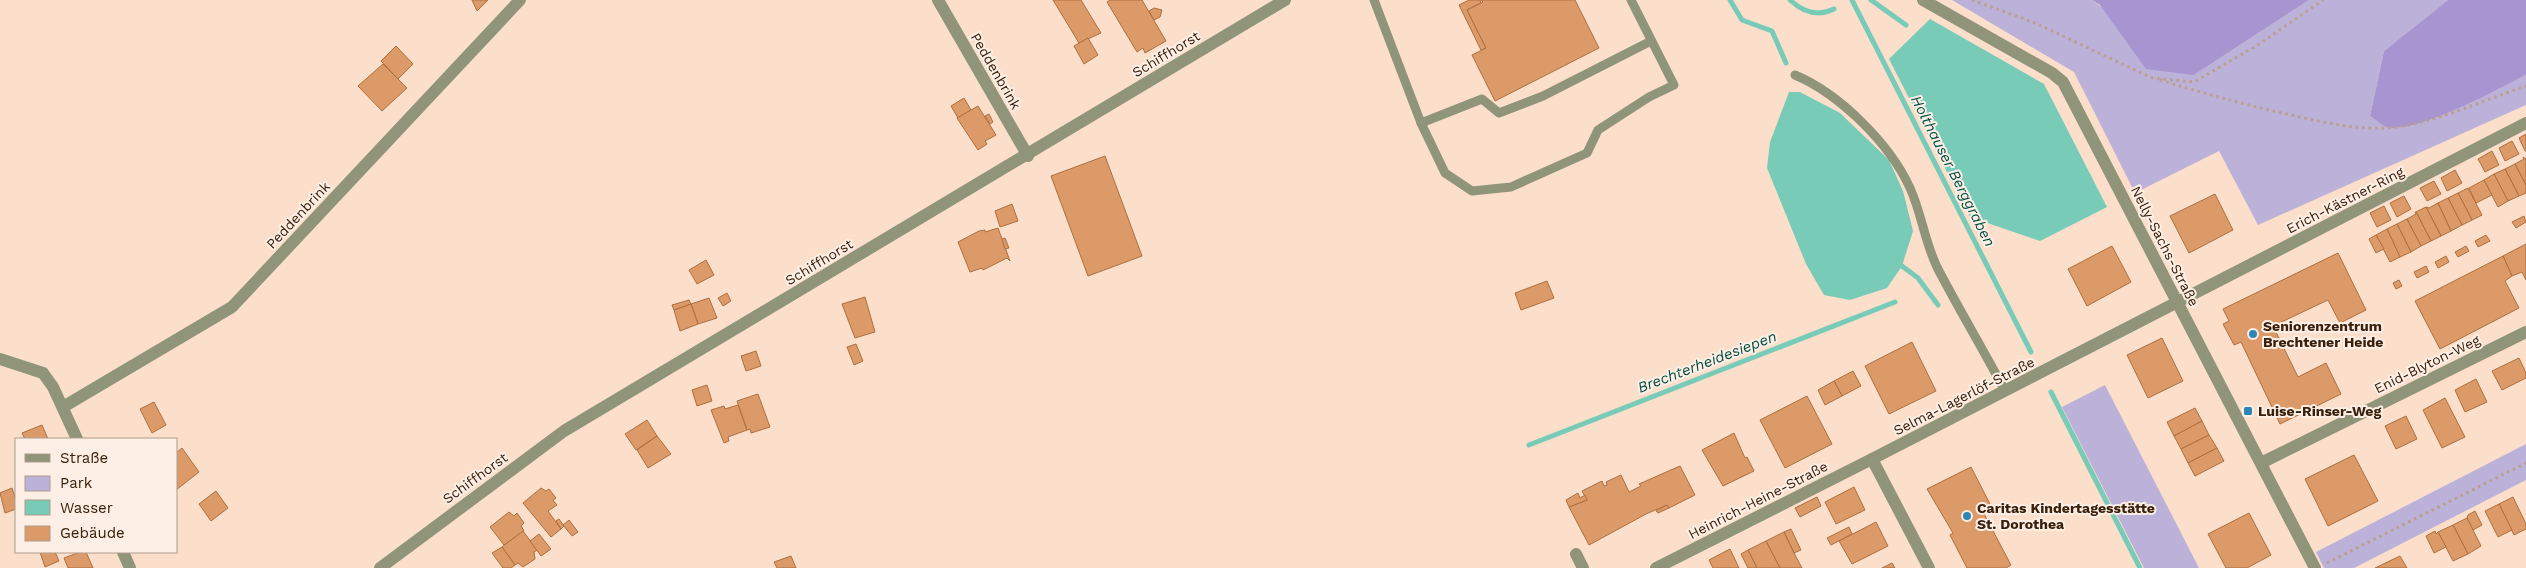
<svg xmlns="http://www.w3.org/2000/svg" width="2526" height="568" viewBox="0 0 2526 568" font-family="'Work Sans',sans-serif">
  <rect width="100%" height="100%" fill="#fbdfcb"/>
  <!-- green -->
  <g fill="#bbb1d9">
    <path d="M1952,0H2092L2194,75L2309,0H2448L2384,51L2370,116C2375,119 2381,125 2386,127C2416,135 2498,89 2526,75V105L2258,225L2219,151L2135,193L2074,72Z"/>
    <path d="M2105,385L2199,568H2144L2062,407Z"/>
    <path d="M2526,444V480L2354,568H2324L2316,552Z"/>
  </g>
  <!-- forest -->
  <g fill="#a695d1">
    <path d="M2092,0H2309L2194,75L2146,69L2100,5Z"/>
    <path d="M2448,0H2526V75C2498,89 2416,135 2386,127C2381,125 2375,119 2370,116L2384,51Z"/>
  </g>
  <!-- water -->
  <g fill="#77cbb7">
    <path d="M1930,19L2044,84L2107,207L2040,241L1970,217L1889,59Z"/>
    <path d="M1789,92H1800L1840,113L1889,160L1903,191L1913,231L1902,266L1887,288L1850,300L1824,295L1806,264L1767,168L1770,142Z"/>
  </g>
  <g fill="none" stroke-linecap="round" stroke-linejoin="round">
    <!-- stream -->
    <g stroke="#77cbb7" stroke-width="5">
      <path d="M1730,0L1742,20L1772,31L1786,63"/>
      <path d="M1790,0C1803,12 1818,17 1834,9"/>
      <path d="M1852,0L2031,352"/>
      <path d="M1871,0L1906,25"/>
      <path d="M1902,266L1918,278L1938,305"/>
      <path d="M2051,392L2140,568"/>
      <path d="M1529,445L1895,302"/>
    </g>
  </g>
  <!-- building -->
  <g fill="#dc9a69" stroke="#ae6f3f">
    <path d="M472,0H488L477,11Z"/>
    <path d="M1053,0H1081L1101,33L1079,43Z"/>
    <path d="M1110,0H1142L1166,41L1145,53L1143,48L1137,52L1107,2Z"/>
    <path d="M1469,0H1480L1481,3L1467,10L1486,48L1481,50L1459,5Z"/>
    <path d="M1481,0H1575L1599,48L1495,101L1472,55L1486,48L1467,10L1483,2Z"/>
    <path d="M1154,8L1162,10L1160,17L1154,20L1149,11Z"/>
    <path d="M1088,38L1098,55L1084,64L1074,46Z"/>
    <path d="M396,46L413,64L398,79L381,61Z"/>
    <path d="M383,64L407,88L382,111L358,86Z"/>
    <path d="M964,98L971,110L958,118L951,106Z"/>
    <path d="M978,106L996,135L985,141L987,144L978,150L957,118Z"/>
    <path d="M989,114L993,122L990,124L985,116Z"/>
    <path d="M2526,134V151H2525L2519,138Z"/>
    <path d="M2512,141L2519,154L2505,161L2499,148Z"/>
    <path d="M2492,151L2499,165L2485,172L2478,159Z"/>
    <path d="M1105,156L1142,256L1088,276L1051,176Z"/>
    <path d="M2523,157L2526,159V185L2515,164L2524,159Z"/>
    <path d="M2515,164L2526,185V193L2519,196L2505,169Z"/>
    <path d="M2505,169L2519,196L2508,201L2494,174Z"/>
    <path d="M2455,170L2462,183L2447,191L2441,178Z"/>
    <path d="M2494,174L2508,201L2498,207L2484,180Z"/>
    <path d="M2484,180L2492,195L2476,203L2469,188Z"/>
    <path d="M2434,181L2441,194L2427,201L2420,188Z"/>
    <path d="M2468,188L2482,215L2472,220L2458,193Z"/>
    <path d="M2458,193L2472,220L2462,225L2448,198Z"/>
    <path d="M2215,194L2233,230L2189,253L2170,216Z"/>
    <path d="M2404,196L2411,209L2397,217L2390,203Z"/>
    <path d="M2448,198L2462,225L2451,231L2438,203Z"/>
    <path d="M2438,203L2451,231L2441,236L2426,207L2429,208Z"/>
    <path d="M1012,204L1018,221L1000,227L995,211Z"/>
    <path d="M2384,206L2391,220L2377,227L2370,213Z"/>
    <path d="M2426,207L2441,236L2431,241L2416,212Z"/>
    <path d="M2415,212H2416L2431,241L2421,246L2407,219L2416,214Z"/>
    <path d="M2524,216L2526,222L2516,228L2512,222Z"/>
    <path d="M2407,219L2421,246L2411,252L2397,224Z"/>
    <path d="M2397,224L2411,252L2400,257L2387,229Z"/>
    <path d="M998,228L1010,261L1007,258L983,270L982,268L970,272L958,242L979,231L985,230V232Z"/>
    <path d="M2387,229L2400,257L2390,262L2376,235Z"/>
    <path d="M2376,235L2384,249L2376,253L2369,239Z"/>
    <path d="M2486,235L2490,241L2478,247L2475,241Z"/>
    <path d="M1005,238L1009,248L1005,249L1002,239Z"/>
    <path d="M2526,244V280L2522,272L2512,276L2503,256Z"/>
    <path d="M2112,246L2131,282L2087,306L2068,269Z"/>
    <path d="M2466,246L2469,251L2458,257L2455,252Z"/>
    <path d="M2338,253L2366,310L2340,323L2328,300L2273,326L2298,377L2326,363L2341,394L2280,424L2241,342L2234,345L2223,324L2229,321L2223,309Z"/>
    <path d="M2446,256L2449,262L2438,268L2435,262Z"/>
    <path d="M2503,256L2512,276L2505,281L2519,308L2440,349L2415,301Z"/>
    <path d="M706,260L714,275L697,284L689,270Z"/>
    <path d="M2426,266L2429,272L2417,278L2414,272Z"/>
    <path d="M2399,280L2402,286L2396,289L2393,283Z"/>
    <path d="M1547,281L1554,298L1521,310L1515,293Z"/>
    <path d="M727,293L731,301L723,306L718,298Z"/>
    <path d="M865,297L875,332L855,338L842,304Z"/>
    <path d="M709,298L717,318L698,324L691,304Z"/>
    <path d="M689,300L691,304L674,310L672,305Z"/>
    <path d="M691,304L698,324L680,331L674,310Z"/>
    <path d="M2162,338L2183,381L2148,398L2127,355Z"/>
    <path d="M1912,342L1936,391L1889,414L1865,366Z"/>
    <path d="M856,344L863,361L854,365L847,347Z"/>
    <path d="M756,351L761,366L746,371L741,356Z"/>
    <path d="M2519,358L2526,373V378L2502,390L2492,371Z"/>
    <path d="M1853,371L1861,386L1842,396L1834,381Z"/>
    <path d="M2476,379L2487,402L2465,412L2455,390Z"/>
    <path d="M1834,381L1842,396L1825,405L1818,390Z"/>
    <path d="M707,385L712,401L697,406L692,390Z"/>
    <path d="M758,394L770,427L751,433L750,429L747,430L737,401Z"/>
    <path d="M1807,396L1832,444L1785,468L1760,420Z"/>
    <path d="M2445,398L2465,437L2442,448L2423,410Z"/>
    <path d="M154,402L166,425L152,433L140,409Z"/>
    <path d="M738,405L747,430L728,437L729,441L724,443L711,410L724,406L725,409Z"/>
    <path d="M2195,408L2202,421L2174,436L2167,422Z"/>
    <path d="M2406,416L2417,439L2396,449L2385,426Z"/>
    <path d="M647,420L657,436L636,450L625,434Z"/>
    <path d="M2202,421L2209,435L2181,449L2174,436Z"/>
    <path d="M42,425L48,439H25L22,433Z"/>
    <path d="M1734,433L1745,458L1747,457L1754,471L1723,486L1702,450Z"/>
    <path d="M2209,435L2217,448L2188,463L2181,449Z"/>
    <path d="M657,436L671,454L648,468L637,450Z"/>
    <path d="M182,448L199,472L176,490V453Z"/>
    <path d="M2217,448L2224,461L2195,476L2188,463Z"/>
    <path d="M2354,455L2378,501L2328,526L2305,479Z"/>
    <path d="M1680,466L1695,495L1669,508L1667,505L1646,514L1589,545L1569,507L1587,500L1582,491L1602,481L1604,486L1607,485L1606,482L1621,475L1629,492L1641,486L1639,484Z"/>
    <path d="M1971,467L1991,506L1982,510L2011,565L2006,568H1967L1950,535L1953,533L1927,489Z"/>
    <path d="M1854,487L1865,510L1836,524L1825,502Z"/>
    <path d="M12,488L16,500V509L5,513L0,493Z"/>
    <path d="M541,488L546,491L549,489L556,498L553,500L557,505L548,511L561,529L551,537L523,503Z"/>
    <path d="M216,491L228,508L211,521L199,504Z"/>
    <path d="M1578,493L1580,498L1585,495L1587,500L1569,507L1566,500Z"/>
    <path d="M1817,497L1821,506L1800,517L1795,508Z"/>
    <path d="M2513,497L2526,524V529L2514,535L2499,504Z"/>
    <path d="M2499,504L2512,530L2498,537L2485,511Z"/>
    <path d="M1667,505L1669,508L1658,513L1656,511Z"/>
    <path d="M2475,511L2482,525L2473,530L2467,518L2468,515Z"/>
    <path d="M509,512L514,516L517,513L524,523L521,526L524,531L504,545L490,527Z"/>
    <path d="M2249,513L2271,555L2247,568H2226L2208,534Z"/>
    <path d="M2467,518L2481,546L2468,554L2453,525Z"/>
    <path d="M559,519L564,526L561,529L556,521Z"/>
    <path d="M569,520L578,532L572,536L563,525Z"/>
    <path d="M1876,522L1888,546L1852,564L1839,541Z"/>
    <path d="M2453,525L2468,554L2453,561L2438,532Z"/>
    <path d="M1849,527L1852,534L1831,545L1827,538Z"/>
    <path d="M1791,529L1801,550L1794,553L1784,532Z"/>
    <path d="M523,531L537,550L534,552L535,559L523,567L518,563L515,565L502,547Z"/>
    <path d="M2435,531L2436,534L2438,532L2446,547L2434,553L2426,536Z"/>
    <path d="M1784,532L1794,553L1802,568H1780L1766,541Z"/>
    <path d="M539,534L551,549L541,556L530,541Z"/>
    <path d="M1766,541L1780,568H1757L1748,550Z"/>
    <path d="M502,547L515,565L511,568H503L492,553Z"/>
    <path d="M1730,549L1739,568H1713L1709,560Z"/>
    <path d="M1748,550L1757,568H1748L1741,554Z"/>
    <path d="M40,552H55L59,561L45,567Z"/>
    <path d="M80,552H86L93,568H68L64,558Z"/>
    <path d="M791,556L796,568H777L774,562Z"/>
    <path d="M2400,556L2407,568H2375Z"/>
    <path d="M1892,563L1895,568H1882Z"/>
  </g>
  <g fill="none" stroke-linecap="round" stroke-linejoin="round">
    <!-- path -->
    <g stroke="#ba9f8b" stroke-width="3" stroke-dasharray="2.5 4" stroke-linecap="butt">
      <path d="M1972,0L2033,22L2152,78L2194,82L2258,45L2323,0"/>
      <path d="M2160,80C2202,93 2243,104 2286,114C2323,122 2364,133 2403,126C2443,119 2487,99 2526,86"/>
      <path d="M2327,563L2526,463"/>
    </g>
    <!-- lane -->
    <g stroke="#90957a" stroke-width="9">
      <path d="M1374,0L1421,123L1482,99L1499,113L1543,96L1651,41"/>
      <path d="M1795,75C1840,94 1890,144 1910,188C1922,214 1925,245 1939,271C1960,311 1984,351 2005,391"/>
      <path d="M1421,123L1445,173L1472,191L1511,187L1587,153L1598,130L1649,97L1674,85L1631,0"/>
    </g>
    <!-- street -->
    <g stroke="#90957a" stroke-width="12">
      <path d="M938,0L1028,156"/>
      <path d="M1923,0L2052,73L2063,82L2315,568"/>
      <path d="M0,359L43,373L53,387L77,439"/>
      <path d="M63,407L232,307L520,0"/>
      <path d="M2261,463L2526,332"/>
      <path d="M123,552L130,568"/>
      <path d="M1576,554L1583,568"/>
      <path d="M380,568L564,431L1285,0"/>
      <path d="M1656,568L1872,459"/>
      <path d="M1929,568L1872,459L2526,123"/>
    </g>
  </g>
  <!-- markers -->
  <g fill="#2f86b5" stroke="#fdefe5" stroke-width="2">
    <circle cx="2253" cy="334" r="5"/>
    <rect x="2243" y="406" width="10" height="10" rx="2.5"/>
    <circle cx="1967" cy="516" r="5"/>
  </g>
  <g text-anchor="middle" stroke-width="4" stroke-linejoin="round" paint-order="stroke">
    <!-- street labels -->
    <g font-size="14" fill="#39200b" stroke="#fdefe5">
      <text transform="translate(1166 54) rotate(-31)" y="5">Schiffhorst</text>
      <text transform="translate(996 71) rotate(60)" y="5">Peddenbrink</text>
      <text transform="translate(2345 200) rotate(-27)" y="5">Erich-Kästner-Ring</text>
      <text transform="translate(298 215) rotate(-47)" y="5">Peddenbrink</text>
      <text transform="translate(2165 246) rotate(63)" y="5">Nelly-Sachs-Straße</text>
      <text transform="translate(819 262) rotate(-31)" y="5">Schiffhorst</text>
      <text transform="translate(2427 364) rotate(-26)" y="5">Enid-Blyton-Weg</text>
      <text transform="translate(1964 396) rotate(-27)" y="5">Selma-Lagerlöf-Straße</text>
      <text transform="translate(475 478) rotate(-36)" y="5">Schiffhorst</text>
      <text transform="translate(1758 500) rotate(-27)" y="5">Heinrich-Heine-Straße</text>
    </g>
    <!-- poi labels -->
    <g font-size="14" font-weight="bold" fill="#39200b" stroke="#fdefe5" text-anchor="start">
      <text x="2263" y="331">Seniorenzentrum<tspan x="2263" dy="16">Brechtener Heide</tspan></text>
      <text x="2258" y="416">Luise-Rinser-Weg</text>
      <text x="1977" y="513">Caritas Kindertagesstätte<tspan x="1977" dy="16">St. Dorothea</tspan></text>
    </g>
    <!-- water labels -->
    <g font-size="15" font-style="italic" fill="#024f42" stroke="#fdefe5">
      <text transform="translate(1953 171) rotate(63)" y="5">Holthauser Berggraben</text>
      <text transform="translate(1707 362) rotate(-21)" y="5">Brechterheidesiepen</text>
    </g>
  </g>
  <!-- legend -->
  <rect x="15" y="438" width="162" height="115" fill="#fdefe5" stroke="#af9c8e"/>
  <rect x="25" y="454" width="25" height="8" fill="#90957a" stroke="#af9c8e"/>
  <text x="60" y="463" font-size="15" fill="#39200b">Straße</text>
  <rect x="25" y="476" width="25" height="15" fill="#bbb1d9" stroke="#af9c8e"/>
  <text x="60" y="488" font-size="15" fill="#39200b">Park</text>
  <rect x="25" y="500" width="25" height="15" fill="#77cbb7" stroke="#af9c8e"/>
  <text x="60" y="513" font-size="15" fill="#39200b">Wasser</text>
  <rect x="25" y="526" width="25" height="15" fill="#dc9a69" stroke="#af9c8e"/>
  <text x="60" y="538" font-size="15" fill="#39200b">Gebäude</text>
</svg>
